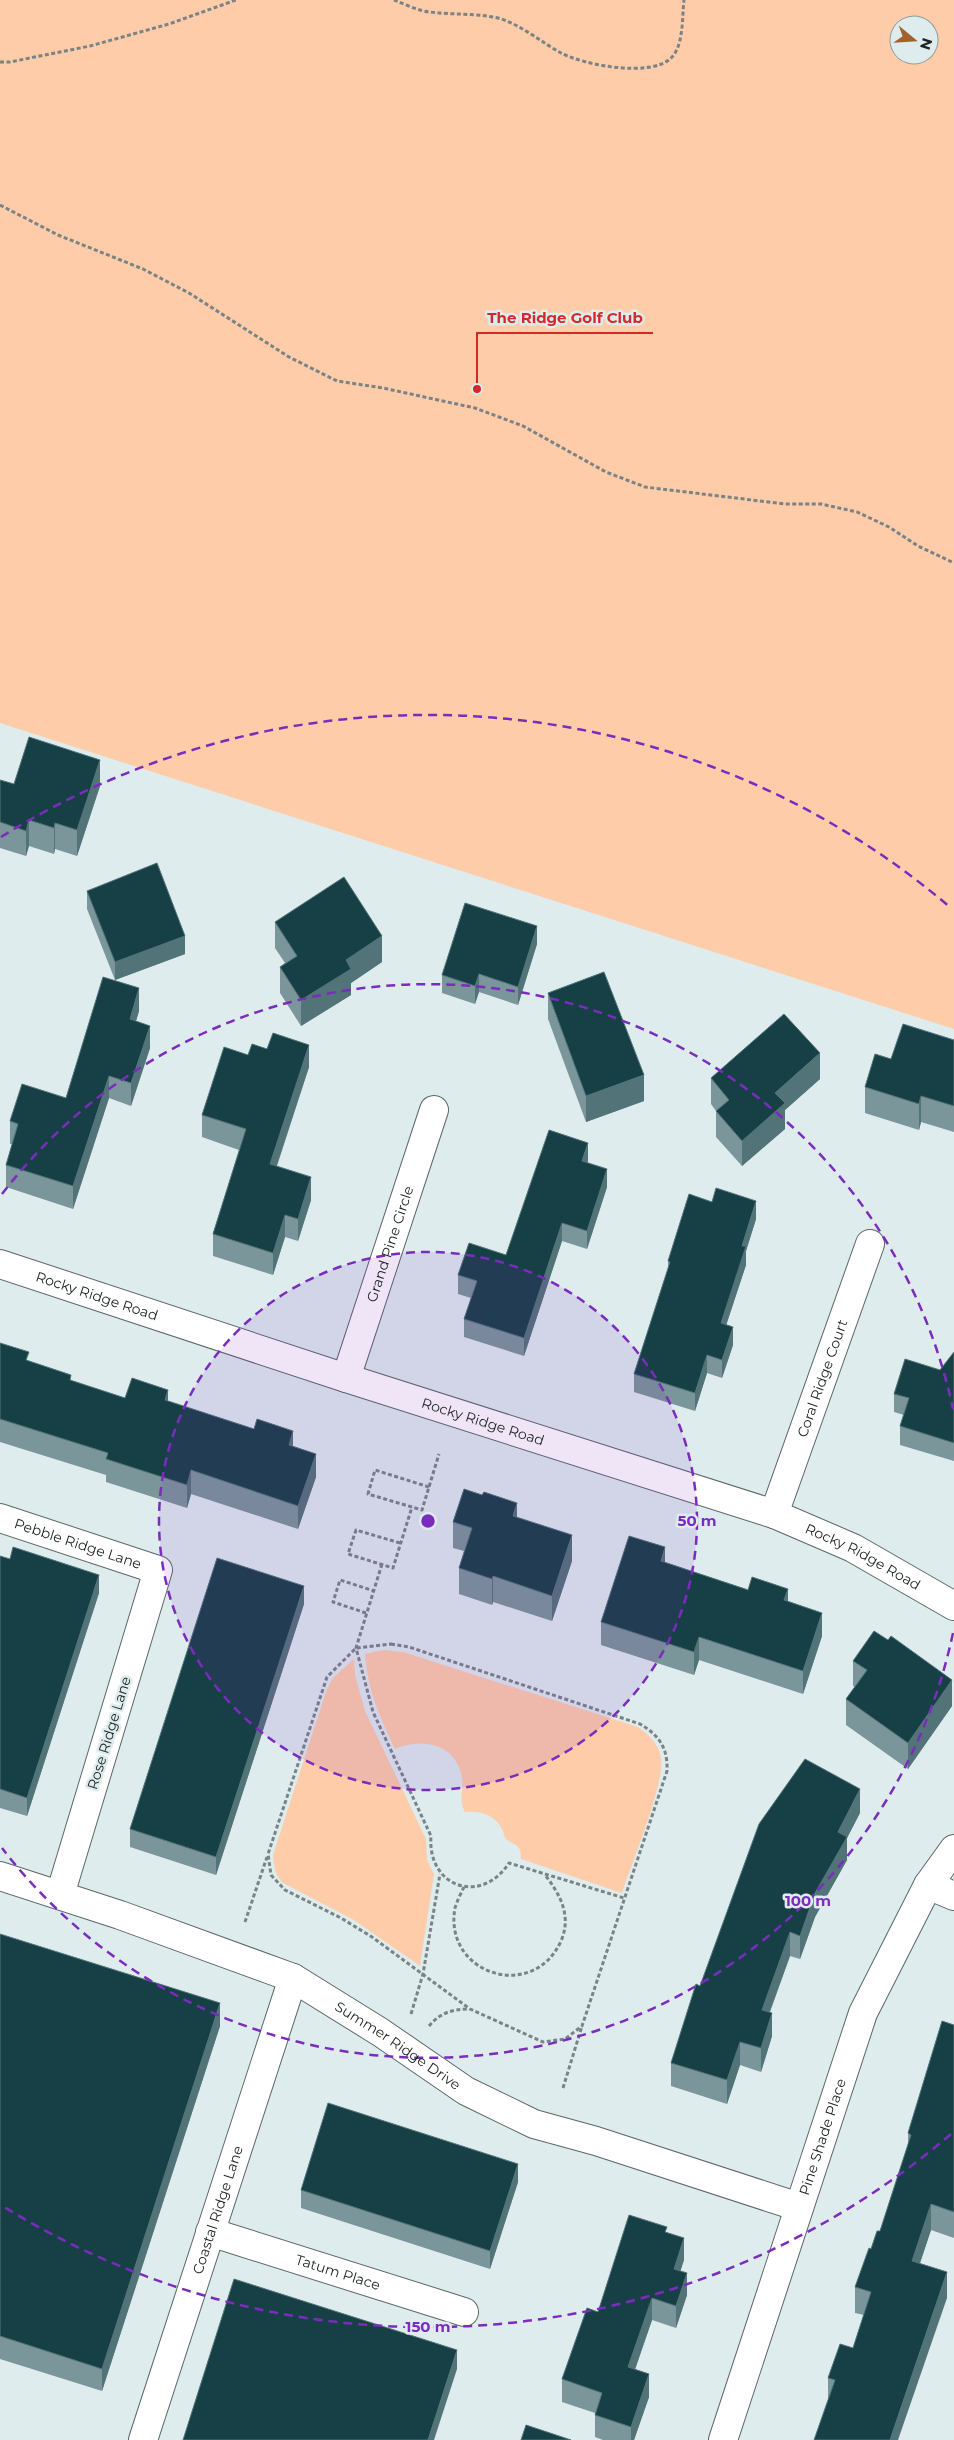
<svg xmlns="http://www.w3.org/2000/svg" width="954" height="2440" viewBox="0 0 954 2440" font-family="Montserrat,sans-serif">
  <rect width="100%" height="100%" fill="#deecee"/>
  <!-- green -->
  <g fill="#fecca8" fill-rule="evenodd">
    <path d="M0,0H954V1029L0,723ZM899,25H929V55H899Z"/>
    <path d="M383,1650L403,1652L638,1727C649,1735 658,1743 661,1757C666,1781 631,1865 622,1893L521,1859C521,1843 516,1847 506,1839C504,1837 504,1832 502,1829C494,1814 480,1811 465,1812C458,1798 464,1792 462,1778C457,1744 422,1737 395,1749C379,1715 368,1691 365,1654Z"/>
    <path d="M354,1659L355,1675L365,1711L426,1839L427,1860L434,1874L420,1966L354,1920L283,1883C275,1875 274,1866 273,1855L327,1689L333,1678Z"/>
  </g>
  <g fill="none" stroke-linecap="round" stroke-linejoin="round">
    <!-- street casing -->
    <g stroke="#5b6769" stroke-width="30">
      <g id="street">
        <path id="s1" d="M0,1264L346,1378L774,1514L853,1548L954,1606"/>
        <path id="s2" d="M346,1378L434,1110"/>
        <path id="s3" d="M774,1514L870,1244"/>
        <path id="s4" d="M0,1518L158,1570L60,1895"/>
        <path id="s5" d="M0,1876L120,1915L293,1978L380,2032L466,2091L534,2124L596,2141L799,2207"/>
        <path d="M928,1885L954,1896"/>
        <path id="s6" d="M210,2232L464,2312"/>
        <path id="s7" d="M143,2440L293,1978"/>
        <path id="s8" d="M723,2440L863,2013L928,1885L954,1849"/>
      </g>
    </g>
    <!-- path -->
    <g stroke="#7a8385" stroke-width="3" stroke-dasharray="4 2.5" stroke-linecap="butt">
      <path d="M394,0C405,4 418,11 430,12C453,15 475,13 498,18C520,24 541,42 561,53C584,65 651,78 671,58C684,46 682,16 684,0"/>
      <path d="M0,62H10L90,46L169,24L236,0"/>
      <path d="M0,205L58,235L143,269L189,293L289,357L337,381L383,388L475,408L523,426L606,472L645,487L785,504H821L857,512L889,527L918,546L954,563"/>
      <path d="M429,1487L375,1470L368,1494L422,1510L439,1454"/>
      <path d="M400,1543L356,1530L348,1554L393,1568L412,1507"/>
      <path d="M382,1564L356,1648L373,1712L431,1836C427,1887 481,1906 509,1863L624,1898"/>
      <path d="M366,1613L333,1602L340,1580L374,1591"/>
      <path d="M391,1644L409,1647L640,1724C659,1735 668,1748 667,1771L582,2026L565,2039L543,2042L470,2009L372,1937L341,1918L285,1890L271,1875L268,1854L327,1677L356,1648Z"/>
      <path d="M464,1887C461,1893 457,1901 455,1908C443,1974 533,2003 561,1941C572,1916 560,1894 545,1875"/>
      <path d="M245,1922L267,1857"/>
      <path d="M411,2014L423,1974L440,1874"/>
      <path d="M429,2026C440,2013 452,2009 469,2009"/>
      <path d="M563,2088L582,2026"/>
    </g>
    <!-- street -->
    <use href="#street" stroke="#fff" stroke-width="28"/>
  </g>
  <!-- wall -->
  <g fill="#7a969a">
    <path d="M0,780L14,784L100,786L77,856L55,849L54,854L29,846L26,856L0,848Z"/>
    <path d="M87,891L185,954L115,980L139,1011L136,1021L150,1048L131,1106L109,1098L73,1209L6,1187V1165L12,1144H10V1121L66,1098L115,980L87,909Z"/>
    <path d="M275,922L382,962L351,983V995L301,1026L280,993V967L285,963L275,948Z"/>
    <path d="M537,944L518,1005L479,992L475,1004L442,993V975Z"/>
    <path d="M548,993L644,1101L586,1122L548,1019Z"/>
    <path d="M954,1040V1132L921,1122L919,1130L865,1113V1087L891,1059Z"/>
    <path d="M267,1049L309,1067L277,1166L311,1200L298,1241L285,1237L273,1275L213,1256V1234L239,1150L202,1137V1115L248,1055Z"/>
    <path d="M711,1078L820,1079L785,1110V1129L742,1166L716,1137V1111L711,1104Z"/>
    <path d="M588,1161V1163L607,1187L587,1249L562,1241L524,1356L464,1337V1319L471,1298L458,1294V1275L506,1255Z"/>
    <path d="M756,1219L746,1251V1265L726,1325L733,1345L722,1378L707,1373L695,1411L634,1392V1374L668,1270V1261Z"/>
    <path d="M0,1343L29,1361L71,1381L125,1398L168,1401L293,1447L316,1477L298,1529L191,1494L187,1508L106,1482V1475L0,1442Z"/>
    <path d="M954,1352V1461L900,1445V1426L904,1415L894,1412V1394L940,1370Z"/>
    <path d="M517,1517L572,1561L552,1621L493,1602L492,1605L459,1594V1568L464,1551L453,1548V1522Z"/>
    <path d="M0,1556L99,1593L27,1816L0,1808Z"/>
    <path d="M665,1563L788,1602L822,1636L803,1694L699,1660L694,1675L601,1645V1622Z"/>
    <path d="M304,1604L216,1875L130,1847V1829Z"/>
    <path d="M888,1640L952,1706L908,1769L846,1725V1699L855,1687L853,1686V1661Z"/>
    <path d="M860,1813L847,1838V1860L815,1917L800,1959L790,1956L770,2012L772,2036L761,2072L740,2065L727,2104L671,2086V2063L700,1986Z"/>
    <path d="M0,1934L220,2026L102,2391L0,2359Z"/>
    <path d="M954,2025V2238L931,2230L920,2263L947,2298L828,2399V2378L853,2348L864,2315L855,2313V2287L871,2249L880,2231L908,2145V2133Z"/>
    <path d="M518,2182L490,2269L301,2208V2190Z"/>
    <path d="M667,2232L684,2260L680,2271L687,2295L676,2328L652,2320L635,2369L649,2397L634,2440H603L595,2437V2413L562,2402V2379L598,2312Z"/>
  </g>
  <!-- shaded-wall -->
  <g fill="#527478">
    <path d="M100,760V786L77,856V830Z"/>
    <path d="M29,820V846L26,856V831Z"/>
    <path d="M55,823V849L54,854V828Z"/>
    <path d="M537,926V944L518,1005V987Z"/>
    <path d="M185,936V954L115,980V962Z"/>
    <path d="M382,936V962L351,983V995L301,1026V1000L346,960Z"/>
    <path d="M479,974V992L475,1004V986Z"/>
    <path d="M139,988V1011L130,1041V1019Z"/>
    <path d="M150,1026V1048L131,1106V1083Z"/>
    <path d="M309,1045V1067L270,1186V1164Z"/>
    <path d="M820,1053V1079L785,1110V1129L742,1166V1141L775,1093Z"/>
    <path d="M644,1075V1101L586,1122V1096Z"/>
    <path d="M109,1076V1098L73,1209V1186Z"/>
    <path d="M921,1096V1122L919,1130V1104Z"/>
    <path d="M588,1143V1161L582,1179V1161Z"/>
    <path d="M607,1169V1187L587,1249V1231Z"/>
    <path d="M311,1177V1200L298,1241V1219Z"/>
    <path d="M756,1201V1219L746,1251V1265L721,1341V1323L742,1246Z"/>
    <path d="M285,1215V1237L273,1275V1253Z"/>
    <path d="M562,1223V1241L524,1356V1338Z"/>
    <path d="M733,1327V1345L722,1378V1360Z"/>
    <path d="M707,1355V1373L695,1411V1393Z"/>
    <path d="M168,1390V1413L165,1400Z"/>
    <path d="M293,1431V1455L289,1445Z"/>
    <path d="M316,1454V1477L298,1529V1506Z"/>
    <path d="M191,1470V1494L187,1508V1485Z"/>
    <path d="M517,1503V1529L513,1516Z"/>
    <path d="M572,1535V1561L552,1621V1596Z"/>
    <path d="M665,1547V1570L661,1561Z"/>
    <path d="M99,1575V1593L27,1816V1798Z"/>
    <path d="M493,1576V1602L492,1605V1579Z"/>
    <path d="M304,1586V1604L216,1875V1857Z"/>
    <path d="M788,1589V1612L784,1600Z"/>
    <path d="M822,1613V1636L803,1694V1671Z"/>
    <path d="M699,1637V1660L694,1675V1652Z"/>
    <path d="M952,1680V1706L908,1769V1743Z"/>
    <path d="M860,1789V1813L847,1838V1860L815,1917L800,1959V1936L838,1832Z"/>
    <path d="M790,1932V1956L762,2033V2010Z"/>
    <path d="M220,2003V2026L102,2391V2369Z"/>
    <path d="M772,2013V2036L761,2072V2048Z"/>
    <path d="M740,2042V2065L727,2104V2080Z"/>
    <path d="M518,2164V2182L490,2269V2251Z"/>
    <path d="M931,2204V2230L912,2287V2261Z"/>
    <path d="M684,2238V2260L674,2291V2269Z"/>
    <path d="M947,2272V2298L898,2440H890Z"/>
    <path d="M687,2273V2295L676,2328V2306Z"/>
    <path d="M652,2298V2320L628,2390V2367Z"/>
    <path d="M457,2350V2369L434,2440H428Z"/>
    <path d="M649,2374V2397L634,2440H631V2427Z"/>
  </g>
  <!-- building -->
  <g fill="#164045" stroke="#527478">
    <path d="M29,737L100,760L77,830L55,823L54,828L29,820L26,831L0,822V780L14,784Z"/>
    <path d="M157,863L185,936L115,962L87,891Z"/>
    <path d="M344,877L382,936L346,960L351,969L301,1000L280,967L297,956L275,922Z"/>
    <path d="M465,903L537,926L518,987L479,974L475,986L442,975Z"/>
    <path d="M604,972L644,1075L586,1096L548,993Z"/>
    <path d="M103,977L139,988L130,1019L150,1026L131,1083L109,1076L73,1186L6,1165L18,1124L10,1121L22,1084L66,1098Z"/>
    <path d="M784,1014L820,1053L775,1093L785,1103L742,1141L716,1111L729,1100L711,1078Z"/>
    <path d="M903,1024L954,1040V1106L921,1096L919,1104L865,1087L875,1054L891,1059Z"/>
    <path d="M273,1033L309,1045L270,1164L311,1177L298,1219L285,1215L273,1253L213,1234L246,1129L202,1115L224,1047L248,1055L252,1044L267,1049Z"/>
    <path d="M549,1130L588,1143L582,1161L607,1169L587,1231L562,1223L524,1338L464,1319L477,1281L458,1275L469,1243L506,1255Z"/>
    <path d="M716,1188L756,1201L742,1246H746L721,1323L733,1327L722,1360L707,1355L695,1393L634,1374L670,1262L668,1261L689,1194L712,1202Z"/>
    <path d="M0,1343L29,1352L26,1360L71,1375L70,1380L125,1398L132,1378L168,1390L165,1400L254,1429L257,1419L293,1431L289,1445L316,1454L298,1506L191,1470L187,1485L106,1459L108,1453L0,1419Z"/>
    <path d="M954,1352V1443L900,1426L909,1398L894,1394L905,1359L940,1370Z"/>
    <path d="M464,1489L482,1495L484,1492L517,1503L513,1516L572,1535L552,1596L493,1576L492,1579L459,1568L472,1528L453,1522Z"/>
    <path d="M629,1536L665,1547L661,1561L748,1590L752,1577L788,1589L784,1600L822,1613L803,1671L699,1637L694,1652L601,1622Z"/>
    <path d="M13,1547L99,1575L27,1798L0,1789V1556L10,1559Z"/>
    <path d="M217,1558L304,1586L216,1857L130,1829Z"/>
    <path d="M874,1631L888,1640L891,1636L952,1680L908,1743L846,1699L867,1670L853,1661Z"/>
    <path d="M805,1759L860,1789L838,1832L847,1837L815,1893L800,1936L790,1932L762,2010L772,2013L761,2048L740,2042L727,2080L671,2063L696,1984L700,1986L759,1824Z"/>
    <path d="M0,1934L220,2003L102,2369L0,2336Z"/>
    <path d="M942,2021L954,2025V2212L931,2204L912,2261L947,2272L890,2440H814L835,2380L828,2378L840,2344L853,2348L871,2292L855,2287L869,2248L871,2249L877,2231H880L911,2135L908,2133Z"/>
    <path d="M328,2103L518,2164L490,2251L301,2190Z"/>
    <path d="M629,2215L667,2227L665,2232L684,2238L674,2269L687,2273L676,2306L652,2298L628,2367L649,2374L631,2427L595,2415L602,2393L562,2379L587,2308L598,2312Z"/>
    <path d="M234,2279L457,2350L428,2440H183Z"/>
    <path d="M526,2425L571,2440H521Z"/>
  </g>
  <!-- distance rings -->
  <circle cx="428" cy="1521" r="269" fill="#7b2cbf" fill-opacity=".12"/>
  <g fill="none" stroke="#7b2cbf" stroke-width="2.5" stroke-dasharray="9 6">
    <circle cx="428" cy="1521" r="269"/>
    <path d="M953 1633A537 537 0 0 1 2 1848M2 1194A537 537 0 0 1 953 1409"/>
    <path d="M951 2134A806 806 0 0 1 1 2205M1 837A806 806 0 0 1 951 908"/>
  </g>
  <g text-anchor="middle" stroke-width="5" stroke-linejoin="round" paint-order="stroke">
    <!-- street labels -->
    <g font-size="14" fill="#1d2223" stroke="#deecee">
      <text dy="5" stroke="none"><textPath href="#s2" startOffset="141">Grand Pine Circle</textPath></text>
      <text dy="5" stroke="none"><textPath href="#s1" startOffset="102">Rocky Ridge Road</textPath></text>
      <text dy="5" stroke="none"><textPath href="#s3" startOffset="144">Coral Ridge Court</textPath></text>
      <text dy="5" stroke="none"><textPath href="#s1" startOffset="508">Rocky Ridge Road</textPath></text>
      <text dy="5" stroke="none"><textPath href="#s4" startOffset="82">Pebble Ridge Lane</textPath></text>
      <text dy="5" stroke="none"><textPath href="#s1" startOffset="912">Rocky Ridge Road</textPath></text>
      <text transform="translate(109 1733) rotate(-73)" y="5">Rose Ridge Lane</text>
      <text dy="5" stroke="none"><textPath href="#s5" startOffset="435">Summer Ridge Drive</textPath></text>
      <text dy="5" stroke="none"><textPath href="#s8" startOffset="319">Pine Shade Place</textPath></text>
      <text dy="5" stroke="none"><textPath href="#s7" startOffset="242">Coastal Ridge Lane</textPath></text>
      <text dy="5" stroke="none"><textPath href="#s6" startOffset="134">Tatum Place</textPath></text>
    </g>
  </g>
  <circle cx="428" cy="1521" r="8" fill="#7b2cbf" stroke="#deecee" stroke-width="2.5"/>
  <g font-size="15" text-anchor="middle" font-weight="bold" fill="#7b2cbf" stroke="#deecee" stroke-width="5" stroke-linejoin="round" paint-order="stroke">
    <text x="697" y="1526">50 m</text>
    <text x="808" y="1906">100 m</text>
    <text x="428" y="2332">150 m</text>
  </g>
  <!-- callouts -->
  <path fill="none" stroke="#d62828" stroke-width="2" d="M477 389L477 333H653"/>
  <circle fill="#d62828" stroke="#deecee" stroke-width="2" cx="477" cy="389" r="5"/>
  <g font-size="15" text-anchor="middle" font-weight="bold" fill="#d62828" stroke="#deecee" stroke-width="5" stroke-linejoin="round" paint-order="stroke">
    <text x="565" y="323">The Ridge Golf Club</text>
  </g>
  <!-- north arrow -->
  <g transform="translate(914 40) rotate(108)"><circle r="24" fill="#deecee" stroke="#919b9d"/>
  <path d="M0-4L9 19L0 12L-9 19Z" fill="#a3622d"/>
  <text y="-8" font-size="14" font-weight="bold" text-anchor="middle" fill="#1d2223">N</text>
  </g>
</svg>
